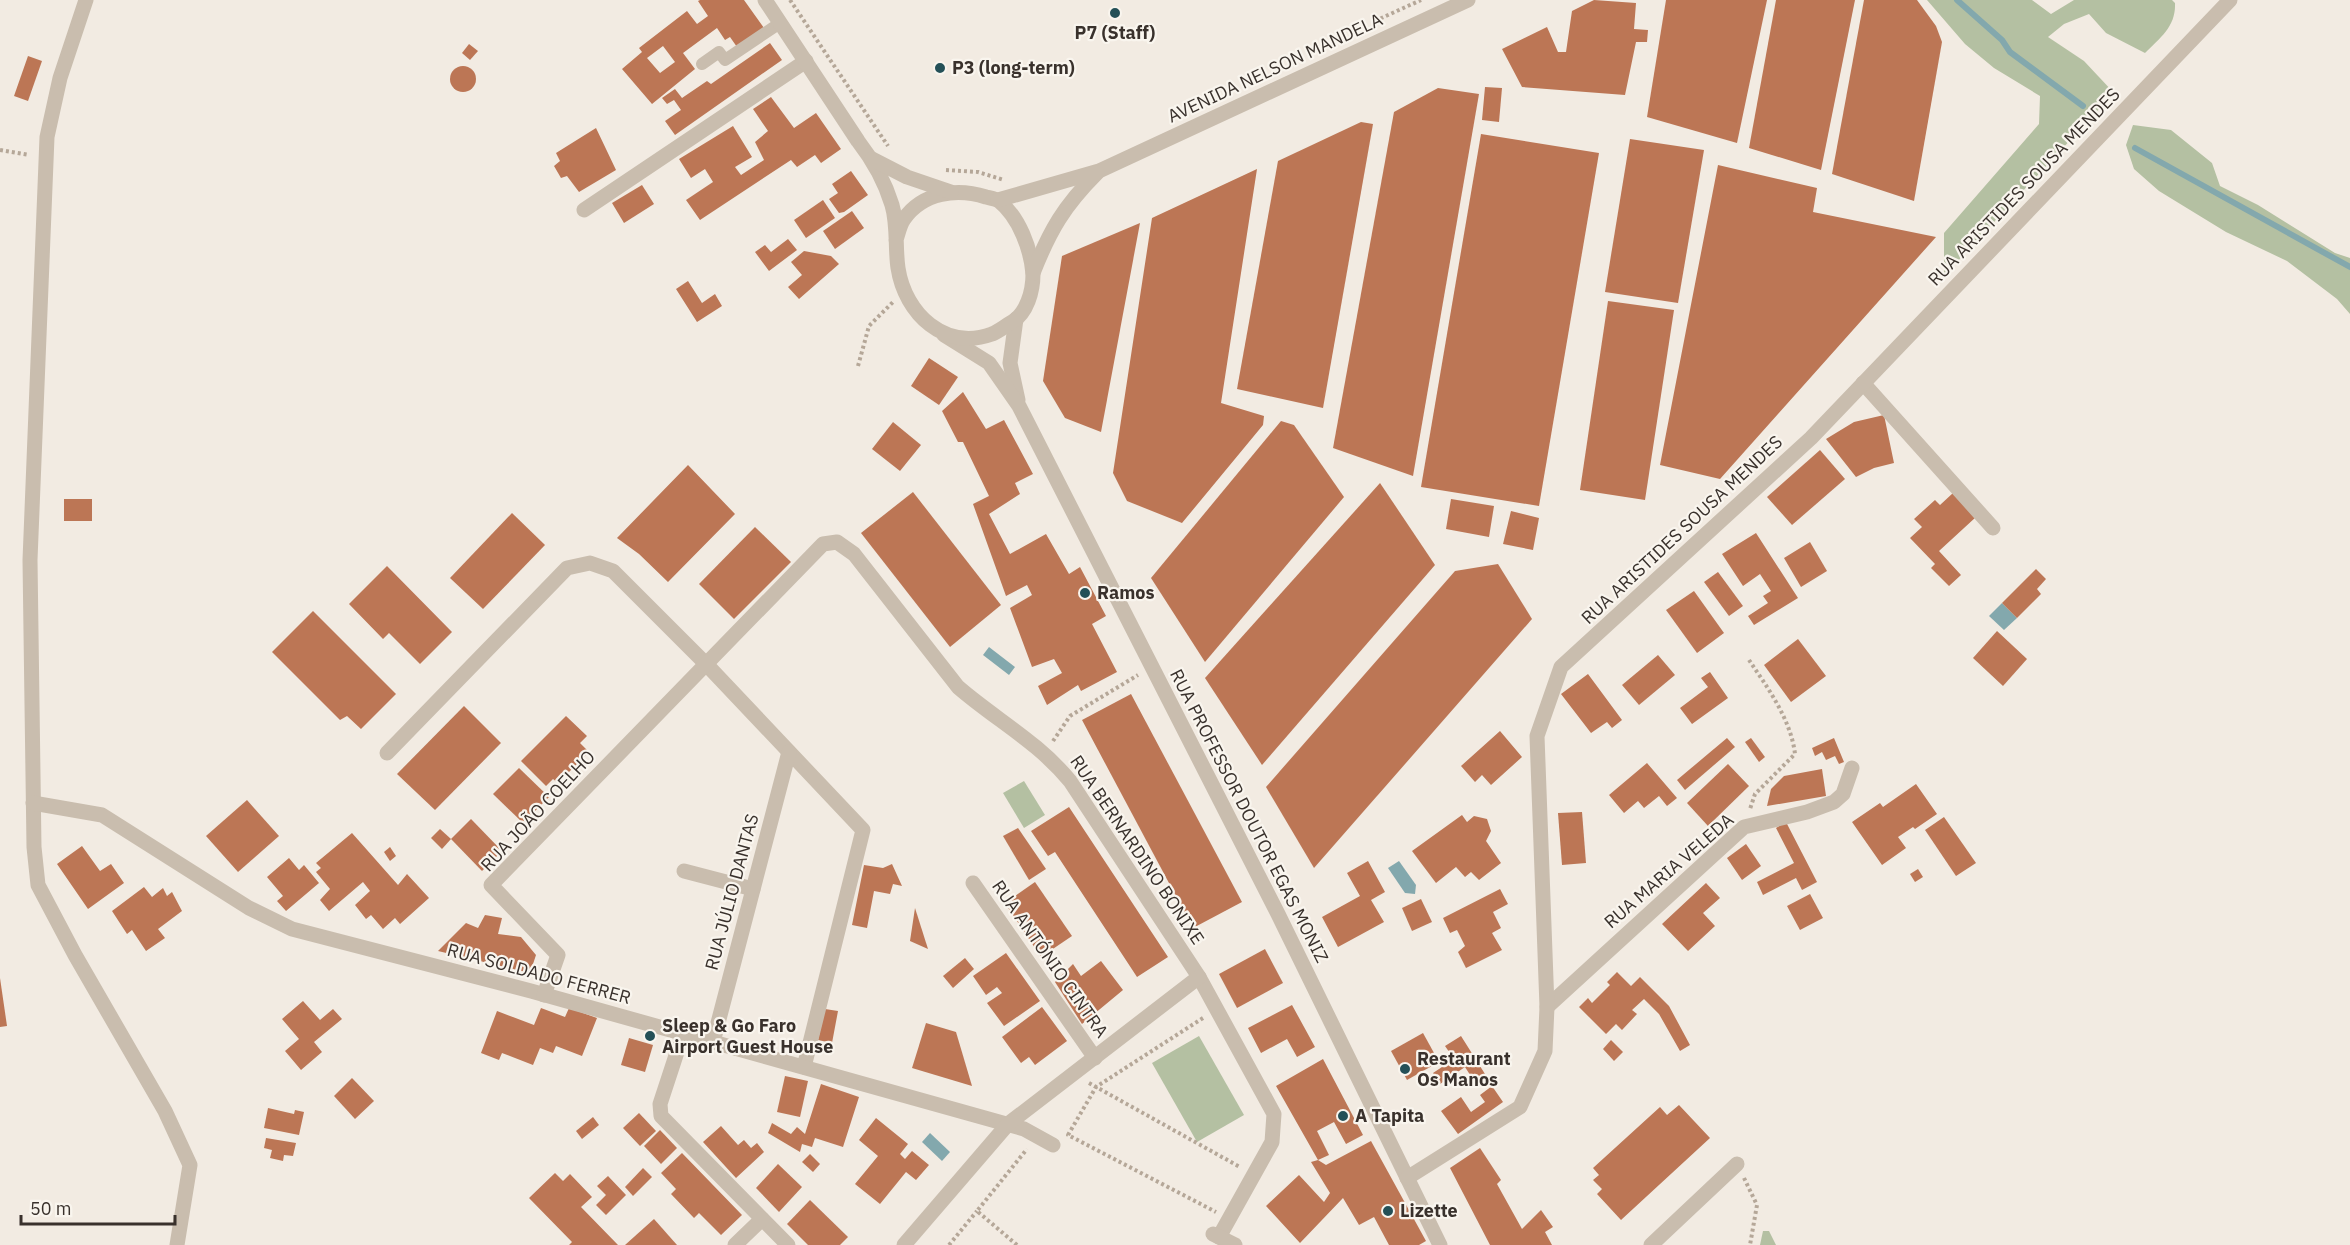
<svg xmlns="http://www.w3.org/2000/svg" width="2350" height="1245" viewBox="0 0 2350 1245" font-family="'IBM Plex Sans',sans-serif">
  <rect width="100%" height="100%" fill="#f2ebe2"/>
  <!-- green -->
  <g fill="#b4c0a2">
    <path d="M1927,0H2032L2051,14L2074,0H2172L2175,3C2176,26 2161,37 2145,53L2106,33L2089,14L2064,24L2048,37L2084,61L2114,93L1944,276V233L2039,124L2040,96L1994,68L1965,44Z"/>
    <path d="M2133,125L2171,130L2212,163L2220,186L2258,205L2335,253L2350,258V314L2337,299L2287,261L2226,232L2159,191L2134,169L2126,145Z"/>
    <path d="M1024,781L1045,815L1024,828L1003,793Z"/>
    <path d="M1199,1036L1244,1115L1197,1142L1152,1063Z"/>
    <path d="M1763,1231H1769L1776,1245H1760Z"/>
  </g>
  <!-- water -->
  <g fill="#83a8ad">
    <path d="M2002,603L2017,618L2004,630L1989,616Z"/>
    <path d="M989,647L1015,667L1009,675L983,655Z"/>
    <path d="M1399,861L1416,885L1415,894L1405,893L1388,868Z"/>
    <path d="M930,1133L950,1152L942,1161L922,1142Z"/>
  </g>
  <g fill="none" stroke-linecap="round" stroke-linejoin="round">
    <!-- stream -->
    <g stroke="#83a8ad" stroke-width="6">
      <path d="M1957,0L2002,40L2010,52L2083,106"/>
      <path d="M2135,148L2350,267"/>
    </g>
  </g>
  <!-- building -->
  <g fill="#bc7655" fill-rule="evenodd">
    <path d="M700,0H744L764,28L737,47L730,37L725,40L717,28L683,53L695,69L652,104L622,69L642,52L639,48L687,11L697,24L708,16L698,1ZM663,46L675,62L660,73L647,58Z"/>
    <path d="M1594,0L1636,3L1634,29L1648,30L1647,42H1636L1625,95L1522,87L1502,49L1547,27L1558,52H1566L1572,11Z"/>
    <path d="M1666,0H1767L1737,143L1647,117Z"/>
    <path d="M1776,0H1855L1821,170L1749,148Z"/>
    <path d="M1864,0H1917L1936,26L1942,42L1914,201L1832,174Z"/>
    <path d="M770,43L782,60L675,135L665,121L681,110L674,100L667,104L662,98L675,89L682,98L707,81L711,84Z"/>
    <path d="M469,44L478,51L470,60L462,53Z"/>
    <path d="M28,56L42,61L28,101L14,96Z"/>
    <circle cx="463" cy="79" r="13"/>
    <path d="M1485,87L1502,88L1499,122L1482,120Z"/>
    <path d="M1438,88L1479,94L1413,476L1333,448L1394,112Z"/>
    <path d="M771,97L794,128L816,113L841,149L821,163L815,155L797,167L791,160L700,220L686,200L713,182L705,169L691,178L679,159L733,126L752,157L735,167L741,175L764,160L755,142L768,131L753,109Z"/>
    <path d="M1361,122L1373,124L1323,408L1237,389L1278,161Z"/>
    <path d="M596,128L616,170L579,192L567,176L561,178L554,166L560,161L556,153Z"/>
    <path d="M1481,134L1599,153L1539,506L1421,487Z"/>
    <path d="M1630,139L1704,150L1678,303L1605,292Z"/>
    <path d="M1718,165L1817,188L1813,212L1936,237L1720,479L1660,465Z"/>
    <path d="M1257,169L1221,403L1264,416L1263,425L1182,523L1127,501L1113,473L1152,218Z"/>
    <path d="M851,171L868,195L844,212L839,213L829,199L838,193L832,184Z"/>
    <path d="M642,185L654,204L624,223L612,203Z"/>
    <path d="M823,200L835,218L806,238L794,220Z"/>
    <path d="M852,211L864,228L835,249L823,231Z"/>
    <path d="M1140,223L1101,432L1065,418L1043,381L1062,256Z"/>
    <path d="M788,239L797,250L769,271L755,252L765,245L771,252Z"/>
    <path d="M804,251L831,256L839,264L799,299L788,287L802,275L791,262Z"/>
    <path d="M688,281L702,303L715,294L722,306L697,322L676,289Z"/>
    <path d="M1608,301L1674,310L1645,500L1580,490Z"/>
    <path d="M929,358L958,377L939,405L911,386Z"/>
    <path d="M963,392L986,429L1004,420L1033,474L1015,483L1020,494L989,514L1010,554L1046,534L1069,574L1080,567L1106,616L1092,624L1117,672L1081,691L1078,685L1047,705L1038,686L1062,673L1054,659L1032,667L1010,608L1032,595L1027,585L1006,596L973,504L989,496L963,442H958L942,411Z"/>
    <path d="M1884,415L1894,463L1874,468L1856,477L1826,439L1854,422Z"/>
    <path d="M1281,421L1294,425L1344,497L1205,662L1151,578Z"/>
    <path d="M893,422L921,445L900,471L872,449Z"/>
    <path d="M1820,450L1845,479L1792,525L1767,497Z"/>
    <path d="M688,465L735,514L668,582L639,554L617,538Z"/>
    <path d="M1380,483L1435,565L1262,765L1205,678Z"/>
    <path d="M913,492L1001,605L950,647L861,533Z"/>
    <path d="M1953,493L1976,517L1939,551L1961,575L1949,586L1931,568L1935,564L1910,538L1922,527L1914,519L1935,500L1940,505Z"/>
    <rect x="64" y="499" width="28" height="22"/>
    <path d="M1451,499L1494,506L1489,537L1446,529Z"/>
    <path d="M1511,511L1539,518L1533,550L1503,544Z"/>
    <path d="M512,513L545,545L483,609L450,578Z"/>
    <path d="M755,527L791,562L734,619L699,584Z"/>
    <path d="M1756,533L1798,598L1754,625L1748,616L1768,603L1763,596L1771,591L1760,574L1743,586L1722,554Z"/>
    <path d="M1810,542L1827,571L1801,587L1784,558Z"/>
    <path d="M1498,564L1532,619L1314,868L1266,787L1455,571Z"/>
    <path d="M387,566L452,632L420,664L389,633L383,639L349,604Z"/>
    <path d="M2036,569L2046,579L2037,589L2041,594L2017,618L2002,603Z"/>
    <path d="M1718,572L1743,606L1729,616L1704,582Z"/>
    <path d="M1694,591L1724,633L1697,653L1666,610Z"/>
    <path d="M313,611L396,694L361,729L347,716L340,720L272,652Z"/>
    <path d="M1997,631L2027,659L2003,686L1973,658Z"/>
    <path d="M1798,639L1826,676L1791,702L1764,665Z"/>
    <path d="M1658,655L1675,675L1639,705L1622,685Z"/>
    <path d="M1710,672L1728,698L1692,724L1680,708L1708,687L1701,678Z"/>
    <path d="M1588,674L1622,720L1612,728L1607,722L1591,733L1561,694Z"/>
    <path d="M1131,694L1242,902L1193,928L1082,720Z"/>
    <path d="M464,706L501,743L435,810L397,774Z"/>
    <path d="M566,716L587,736L580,743L589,752L558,783L553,779L546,786L521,761Z"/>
    <path d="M1500,731L1522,757L1491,785L1482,775L1475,782L1461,766Z"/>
    <path d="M1727,738L1735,747L1685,790L1677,780Z"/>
    <path d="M1751,738L1765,757L1759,762L1745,742Z"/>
    <path d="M1834,738L1844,762L1839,764L1835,756L1826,760L1822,752L1815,756L1812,748Z"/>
    <path d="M1647,763L1677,798L1667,806L1659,796L1644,808L1638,801L1624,813L1609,795Z"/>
    <path d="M1728,764L1749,786L1708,826L1687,803Z"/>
    <path d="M519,768L549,797L523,823L493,794Z"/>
    <path d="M1822,769L1826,796L1767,806L1771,789L1784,776Z"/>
    <path d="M1916,784L1937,814L1915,829L1913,827L1898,837L1906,848L1882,865L1852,822L1880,803L1883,807Z"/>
    <path d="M247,800L279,836L238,872L206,836Z"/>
    <path d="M1069,807L1168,957L1137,977L1055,852L1048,856L1031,831Z"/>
    <path d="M1582,812L1586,863L1562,865L1558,813Z"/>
    <path d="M1462,815L1467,822L1474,816L1487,819L1491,831L1486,841L1501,863L1479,880L1471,872L1465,877L1456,867L1436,883L1412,851Z"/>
    <path d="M1944,817L1976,863L1956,876L1925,830Z"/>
    <path d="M471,819L502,851L482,871L451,839Z"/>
    <path d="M1786,822L1817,882L1802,890L1796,878L1763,895L1757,882L1794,863L1776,828Z"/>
    <path d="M1018,828L1046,869L1029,880L1003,836Z"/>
    <path d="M440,829L451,839L442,849L431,838Z"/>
    <path d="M352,833L398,885L407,874L429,898L400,924L395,918L383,929L371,915L366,919L355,905L370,891L363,882L329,911L320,900L330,889L316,872L321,868L316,863Z"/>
    <path d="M1746,844L1761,866L1742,880L1727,858Z"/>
    <path d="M82,846L100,871L111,864L124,883L88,909L57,864Z"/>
    <path d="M390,847L396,856L390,861L384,852Z"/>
    <path d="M289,858L299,870L304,865L319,883L286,911L277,901L283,896L267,877Z"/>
    <path d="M1368,861L1385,892L1371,900L1384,922L1338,947L1322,917L1360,896L1347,873Z"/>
    <path d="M892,864L902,886L893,884L890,894L874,891L867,928L852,925L864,865L883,868Z"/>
    <path d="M1918,869L1923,877L1915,882L1910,874Z"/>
    <path d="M1035,882L1072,936L1041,957L1005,903Z"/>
    <path d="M1706,883L1720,898L1703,913L1715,926L1688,951L1662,924Z"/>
    <path d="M144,887L152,897L163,888L167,896L172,892L182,911L158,929L165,938L146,951L132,930L127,934L112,911Z"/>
    <path d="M1500,889L1508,904L1493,912L1501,928L1492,933L1502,950L1466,968L1458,952L1465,946L1457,930L1450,933L1443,918Z"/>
    <path d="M1810,894L1823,918L1800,930L1787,906Z"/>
    <path d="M1421,899L1432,922L1412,931L1402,908Z"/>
    <path d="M915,908L928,949L910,941Z"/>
    <path d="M485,915L502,918L498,934L521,937L536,955L530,973L438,951L466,923L478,928Z"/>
    <path d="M1265,949L1283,983L1237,1008L1219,974Z"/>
    <path d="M1006,953L1040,1001L1004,1026L987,1003L1002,993L997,987L986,995L973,976Z"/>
    <path d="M965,958L974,969L953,988L943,976Z"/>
    <path d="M1101,961L1123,990L1082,1024L1055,982L1073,964L1081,976Z"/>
    <path d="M1617,972L1631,986L1640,977L1669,1006L1690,1045L1680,1051L1659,1014L1644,999L1632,1010L1637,1014L1622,1030L1616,1024L1606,1034L1579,1007L1588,998L1592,1003L1610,985L1607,982Z"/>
    <path d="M0,978L7,1026L0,1027Z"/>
    <path d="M303,1001L320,1020L333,1009L342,1019L314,1042L322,1052L301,1070L285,1051L299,1039L282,1019Z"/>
    <path d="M1292,1005L1315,1047L1297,1057L1287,1039L1261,1053L1248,1028Z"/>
    <path d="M1042,1007L1067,1041L1035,1065L1029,1057L1021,1063L1002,1037Z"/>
    <path d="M541,1008L565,1017L569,1008L597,1018L582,1056L556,1046L553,1053L540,1048L533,1065L502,1053L499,1060L481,1053L497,1011L534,1025Z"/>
    <path d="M825,1009L838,1011L832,1043L818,1040Z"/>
    <path d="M926,1023L956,1032L972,1086L912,1068Z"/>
    <path d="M1423,1033L1439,1062L1407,1080L1391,1051Z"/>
    <path d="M1461,1036L1485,1074L1474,1081L1465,1067L1440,1084L1433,1073L1454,1059L1445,1046Z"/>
    <path d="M629,1038L653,1045L645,1072L621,1065Z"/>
    <path d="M1611,1040L1623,1052L1614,1061L1603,1049Z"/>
    <path d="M1323,1059L1363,1135L1346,1144L1334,1122L1317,1131L1329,1155L1318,1160L1276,1086Z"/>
    <path d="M785,1076L808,1081L800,1117L777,1112Z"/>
    <path d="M352,1078L374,1101L355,1119L334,1096Z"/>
    <path d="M821,1084L859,1097L843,1147L815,1138L812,1147L802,1144L800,1152L768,1133L772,1123L791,1134L797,1127L805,1134Z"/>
    <path d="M1492,1086L1503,1102L1458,1134L1441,1111L1461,1097L1471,1112L1485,1102L1480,1095Z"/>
    <path d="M1679,1105L1710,1138L1621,1220L1597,1194L1602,1189L1593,1180L1599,1175L1593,1168L1660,1107L1667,1115Z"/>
    <path d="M268,1108L294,1114L295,1110L304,1112L299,1135L264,1128Z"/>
    <path d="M639,1113L656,1131L640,1146L623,1128Z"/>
    <path d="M593,1117L599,1125L582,1139L576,1131Z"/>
    <path d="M876,1118L908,1144L900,1154L905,1159L912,1151L929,1165L916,1180L906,1172L880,1204L855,1184L878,1156L859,1140Z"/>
    <path d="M721,1126L738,1145L744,1140L751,1148L757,1143L764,1152L736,1178L703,1142Z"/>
    <path d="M660,1130L677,1148L661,1164L644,1146Z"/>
    <path d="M266,1138L296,1143L293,1156L284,1155L283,1161L270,1158L272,1150L264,1148Z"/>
    <path d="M1371,1141L1426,1241L1419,1245H1389L1374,1217L1359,1225L1343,1198L1300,1243L1266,1206L1299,1175L1324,1202L1330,1193L1311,1162L1318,1160L1326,1165Z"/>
    <path d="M1480,1148L1501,1180L1497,1184L1522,1229L1541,1210L1553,1227L1545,1232L1552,1245H1490L1450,1168Z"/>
    <path d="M682,1153L742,1215L721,1235L699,1213L694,1218L671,1194L676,1189L661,1173Z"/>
    <path d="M810,1154L820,1164L813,1172L802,1162Z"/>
    <path d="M778,1164L802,1187L779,1212L756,1188Z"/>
    <path d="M643,1168L652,1177L633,1196L625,1187Z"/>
    <path d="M555,1173L563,1181L570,1174L592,1197L581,1207L618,1245H569L572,1242L529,1198Z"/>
    <path d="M608,1176L626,1195L606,1215L596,1205L606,1195L597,1186Z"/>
    <path d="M810,1200L848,1237L840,1245H808L787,1224Z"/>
    <path d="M654,1219L677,1245H625Z"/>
  </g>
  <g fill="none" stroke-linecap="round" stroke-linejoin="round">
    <!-- path -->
    <g stroke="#b5a798" stroke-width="4" stroke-dasharray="3 3" stroke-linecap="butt">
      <path d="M790,0L888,146"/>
      <path d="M1375,21L1421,0"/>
      <path d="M0,150L29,155"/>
      <path d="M946,170L978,172L1004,180"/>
      <path d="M858,366L869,326L893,302"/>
      <path d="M1749,660C1768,688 1791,720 1795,754L1755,794L1750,809"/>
      <path d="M1053,741L1070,716L1138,675"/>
      <path d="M1203,1018L1096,1087L1068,1135L1216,1212"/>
      <path d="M1089,1083L1240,1167"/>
      <path d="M1744,1178L1757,1205L1750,1245"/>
      <path d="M949,1245L977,1211"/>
      <path d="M1017,1245L977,1211L1027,1149"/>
    </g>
    <!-- service -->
    <path stroke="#c9bdae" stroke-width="12" d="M702,64L719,52L725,60L780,23"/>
    <!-- minor -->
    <g stroke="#c9bdae" stroke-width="15">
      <path d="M86,0L60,78L47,137L30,560L34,847L38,885L75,955L165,1111L190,1165L177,1245"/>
      <path d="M584,210L806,61"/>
      <path d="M1016,319L1010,363L1018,400"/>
      <path d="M944,335L989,363L1019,406L1278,914L1440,1245"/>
      <path d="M1863,383L1993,528"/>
      <path d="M387,753L567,568L590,563L613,571L707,665L863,830L804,1067"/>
      <path d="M33,803L102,815L249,908L292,929L531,991L1024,1129L1053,1145"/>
      <path d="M684,871L753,889"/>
      <path d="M973,883L1095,1058"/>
      <path d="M544,995L558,955L491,885L823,544L837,542L854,554L958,687C996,720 1037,741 1070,781L1199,977L1274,1114L1272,1142L1219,1237"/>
      <path d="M1547,1007L1744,827L1807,812L1834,802L1843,794L1852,768"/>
      <path d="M683,1034L660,1104L661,1116L788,1245"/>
      <path d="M713,1042L789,752"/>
      <path d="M1407,1178L1520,1107L1545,1051L1547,1007L1537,736L1561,667L1811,438L2230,0"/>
      <path d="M1213,1234L1235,1245"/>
      <path d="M735,1245L762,1219"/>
      <path d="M904,1245L1008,1124L1199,977"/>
      <path d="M1651,1245L1737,1164"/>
    </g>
    <!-- tertiary -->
    <g stroke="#c9bdae" stroke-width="15">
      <path d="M765,0L858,141C872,159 885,182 892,205C898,225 895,248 898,268C905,314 945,351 992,334C999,331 1005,326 1012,322C1027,313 1033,291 1033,274C1031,249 1019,217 999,201C996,199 990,198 986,197C957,188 923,192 904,219C900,224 898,234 896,240"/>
      <path d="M872,159L907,177L951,192"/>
      <path d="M998,200L1099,171L1468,0"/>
      <path d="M1033,273C1050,230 1064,206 1097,173"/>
    </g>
  </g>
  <!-- markers -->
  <g fill="#245057" stroke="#f9f5ee" stroke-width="2">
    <circle cx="1115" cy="13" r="6"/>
    <circle cx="940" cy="68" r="6"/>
    <circle cx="1085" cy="593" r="6"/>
    <circle cx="650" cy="1036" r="6"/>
    <circle cx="1405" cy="1069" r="6"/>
    <circle cx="1343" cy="1116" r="6"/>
    <circle cx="1388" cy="1211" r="6"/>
  </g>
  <g text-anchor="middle" stroke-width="4.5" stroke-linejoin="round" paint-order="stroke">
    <!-- poi labels -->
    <g font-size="18" font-weight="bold" fill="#39312c" stroke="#f9f5ee" text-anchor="start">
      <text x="1115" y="39" text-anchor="middle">P7 (Staff)</text>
      <text x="952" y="74">P3 (long-term)</text>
      <text x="1097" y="599">Ramos</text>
      <text x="662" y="1032">Sleep &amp; Go Faro<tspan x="662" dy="21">Airport Guest House</tspan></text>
      <text x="1417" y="1065">Restaurant<tspan x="1417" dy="21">Os Manos</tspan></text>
      <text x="1355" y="1122">A Tapita</text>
      <text x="1400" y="1217">Lizette</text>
    </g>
    <!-- street labels -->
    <g font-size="18" fill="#39312c" stroke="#f9f5ee">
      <text transform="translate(1275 68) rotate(-25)" y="6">AVENIDA NELSON MANDELA</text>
      <text transform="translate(2024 187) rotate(-46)" y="6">RUA ARISTIDES SOUSA MENDES</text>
      <text transform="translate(1682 530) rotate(-43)" y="6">RUA ARISTIDES SOUSA MENDES</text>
      <text transform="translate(538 811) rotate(-47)" y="6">RUA JOÃO COELHO</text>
      <text transform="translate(1249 816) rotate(63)" y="6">RUA PROFESSOR DOUTOR EGAS MONIZ</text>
      <text transform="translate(1137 850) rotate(56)" y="6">RUA BERNARDINO BONIXE</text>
      <text transform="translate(1669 871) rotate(-41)" y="6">RUA MARIA VELEDA</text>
      <text transform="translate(732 892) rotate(-75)" y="6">RUA JÚLIO DANTAS</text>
      <text transform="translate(1050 959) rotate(55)" y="6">RUA ANTÓNIO CINTRA</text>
      <text transform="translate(539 974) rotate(15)" y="6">RUA SOLDADO FERRER</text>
    </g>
  </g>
  <!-- scale -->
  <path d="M21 1215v9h154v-9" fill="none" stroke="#39312c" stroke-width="3"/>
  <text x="30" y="1215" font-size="18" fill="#39312c" stroke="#f9f5ee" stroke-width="4.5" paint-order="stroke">50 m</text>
</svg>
